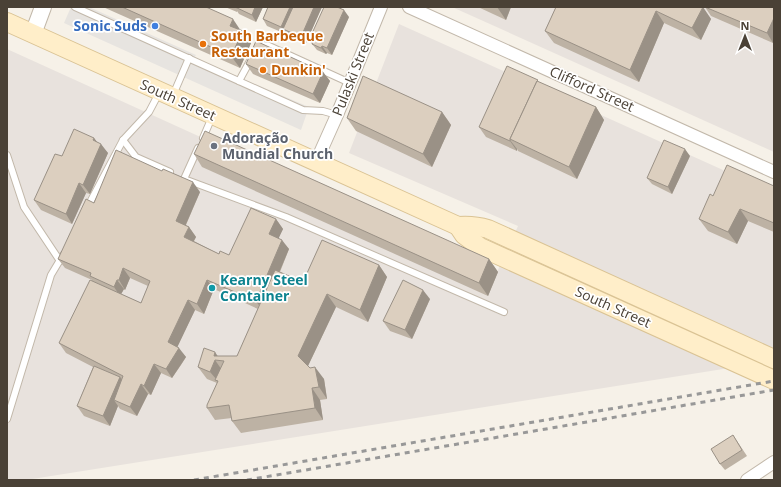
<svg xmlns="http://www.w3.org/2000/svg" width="781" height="487" viewBox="0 0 781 487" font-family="'Open Sans',sans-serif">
  <rect width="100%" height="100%" fill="#f6f1e8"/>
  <!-- industrial -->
  <g fill="#e8e2dd">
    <path d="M452,7H774V152Z"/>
    <path d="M399,24L774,193V361L26,480H7V49L497,272L518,226L349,153Z"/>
  </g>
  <!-- parking -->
  <path fill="#e7e4e0" d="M71,7H89L196,55L194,58L309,107L301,130L64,23Z"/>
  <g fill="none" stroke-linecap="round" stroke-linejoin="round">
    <!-- service casing -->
    <g stroke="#c2b8aa" stroke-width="8">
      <g id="service">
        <path d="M75,7L303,110L323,111L337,115"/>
        <path d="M258,48L263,45L269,46L350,83"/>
        <path d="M239,81L251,59"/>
        <path d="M173,95L189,58"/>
        <path d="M203,138L212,117"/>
        <path d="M123,140L136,157L170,172"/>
        <path d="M198,148L184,179L286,217L504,312"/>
        <path d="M7,155L24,207L60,261"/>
        <path d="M87,208L123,140L149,112L159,93"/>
        <path d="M7,419L51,275L63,255"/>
      </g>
    </g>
    <!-- minor casing -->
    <g stroke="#c2b8aa" stroke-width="14">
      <g id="minor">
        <path d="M409,7L774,172"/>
        <path d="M316,162L337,115L381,7"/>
        <path d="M747,480L774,462"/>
      </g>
    </g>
    <!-- tertiary casing -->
    <g stroke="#c2b8aa" stroke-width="18">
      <path id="tertiary" d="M33,34L43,7"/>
    </g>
    <!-- secondary casing -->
    <g stroke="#dac394" stroke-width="20">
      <g id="secondary">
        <path d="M7,22L458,226C469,225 478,226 488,229L774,359"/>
        <path d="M458,226L464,235L480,247L774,380"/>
      </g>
    </g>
    <!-- service -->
    <use href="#service" stroke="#fff" stroke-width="6"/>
    <!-- minor -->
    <use href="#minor" stroke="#fff" stroke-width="12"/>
    <!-- tertiary -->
    <use href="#tertiary" stroke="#fff" stroke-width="16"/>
    <!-- secondary -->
    <use href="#secondary" stroke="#ffeec9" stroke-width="18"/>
    <!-- rail -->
    <g stroke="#989898" stroke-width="3" stroke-dasharray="5 5" stroke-linecap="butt">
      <path d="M194,480L774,381"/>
      <path d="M247,480L774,390"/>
    </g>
  </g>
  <!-- wall -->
  <g fill="#bdb2a4" fill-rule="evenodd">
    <path d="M103,7H206L240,30L243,31L251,43L240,68Z"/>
    <path d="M225,7H263L256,22L239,14L237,11V12Z"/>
    <path d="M268,7H322L306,43L288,35L286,33V34L267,26L263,19Z"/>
    <path d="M478,7H511L506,20Z"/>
    <path d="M556,7H702L711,19L701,40L664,23L639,82L554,43L545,31Z"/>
    <path d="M705,7H774V42L773,43L711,16Z"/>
    <path d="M349,17L332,55L327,53L326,54L317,50L309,40Z"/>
    <path d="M246,64L323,72L330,81L320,103L253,74Z"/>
    <path d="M538,82L596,107L604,120L577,179L518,151L517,149V151L486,137L479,127Z"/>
    <path d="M442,112L451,125L432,167L356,131L347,118Z"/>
    <path d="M94,138L97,142L108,153L90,194L86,193L72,224L41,210L34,200L62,156Z"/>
    <path d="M194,154L489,259L498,272L488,296L202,167Z"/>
    <path d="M690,156L672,194L652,184L647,178Z"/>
    <path d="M774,186V232L748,221L737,244L708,231L699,219L713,196Z"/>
    <path d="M200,192L186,225L189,227L196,237L194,241L219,254L229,255L276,219L283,229L278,238L289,249L280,272L303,282L379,265L387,277L368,322L336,307L308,366L324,379L327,399L320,400L323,420L241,433L232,421V418L215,420L207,408L217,383L207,379L198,367L218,356H237L258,309L214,289L204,314L195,310L177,347L186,357L181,365L172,378L161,373L151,395L148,394L137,416L120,409L118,406L110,426L84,416L77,406L93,367L66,353L59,343L92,280L65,268L58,259L94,203ZM130,278L148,286L141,303L121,294L124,289L125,290Z"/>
    <path d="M430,299L412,339L390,331L383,321Z"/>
    <path d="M733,435L747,456L725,470L720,464Z"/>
  </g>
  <!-- shaded-wall -->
  <g fill="#9a9186">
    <path d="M255,7H263L256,22L252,15Z"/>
    <path d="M290,7H298L283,29L286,33V34L281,27Z"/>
    <path d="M314,7H322L306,43L301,37Z"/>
    <path d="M497,7H511L506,20Z"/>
    <path d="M703,7L711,19L701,40L692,28Z"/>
    <path d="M344,10L349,17L332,55L327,48Z"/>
    <path d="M656,11L664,23L639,82L630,70Z"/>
    <path d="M774,18V42L773,43L767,33Z"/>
    <path d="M233,19L241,31L230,26Z"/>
    <path d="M243,31L251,43L240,68L231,56Z"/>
    <path d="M322,46L327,53L326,54L321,48Z"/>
    <path d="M323,72L330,81L320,103L313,94Z"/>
    <path d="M596,107L604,120L577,179L569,167Z"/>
    <path d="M442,112L451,125L432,167L423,154Z"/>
    <path d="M94,138L100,146L101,144L108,153L90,194L83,185L93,140Z"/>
    <path d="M510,140L517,149V151L510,141Z"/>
    <path d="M685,149L690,156L672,194L668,187Z"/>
    <path d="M193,182L200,192L183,231L176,221Z"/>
    <path d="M79,183L86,193L72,224L66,214Z"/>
    <path d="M740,209L748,221L737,244L728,232Z"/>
    <path d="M276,219L283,229L276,244L269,234Z"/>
    <path d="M189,227L196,237L191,246L184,237Z"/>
    <path d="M282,240L289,249L263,311L256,301Z"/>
    <path d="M489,259L498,272L488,296L479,283Z"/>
    <path d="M379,265L387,277L368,322L360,310Z"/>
    <path d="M123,268L130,278L125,290L119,280Z"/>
    <path d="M117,280L124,289L120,296L114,287Z"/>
    <path d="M207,280L214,289L204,314L197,304Z"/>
    <path d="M423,290L430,299L412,339L405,330Z"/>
    <path d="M327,294L336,307L307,368L298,356Z"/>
    <path d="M188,300L195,310L175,352L168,342Z"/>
    <path d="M179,348L186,357L172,378L166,369Z"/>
    <path d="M215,352L221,361L214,356Z"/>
    <path d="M215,360L224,373L218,381L217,380L210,372Z"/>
    <path d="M154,364L161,373L151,395L144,386Z"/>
    <path d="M315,367L324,379L327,399L319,387Z"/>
    <path d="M120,377L127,386L114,400L118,406L110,426L103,416Z"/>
    <path d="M141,384L148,394L137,416L130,407Z"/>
    <path d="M312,388L320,400L323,420L315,408Z"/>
  </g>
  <!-- building -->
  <g fill="#dccfbf" stroke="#9a9186">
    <path d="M122,7H206L233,19L230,26L243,31L231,56Z"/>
    <path d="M235,7H255L252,15Z"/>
    <path d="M268,7H290L281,27L263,19Z"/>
    <path d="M293,7H314L301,37L283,29Z"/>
    <path d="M324,7H337L344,10L327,48L322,46L321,48L312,44L313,42L309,40Z"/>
    <path d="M556,7H703L692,28L656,11L630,70L545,31Z"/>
    <path d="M705,7H774V18L767,33Z"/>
    <path d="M256,41L323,72L313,94L246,64Z"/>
    <path d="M507,66L538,80L537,81L510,139V141L479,127Z"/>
    <path d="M363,76L442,112L423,154L347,118Z"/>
    <path d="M537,81L596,107L569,167L510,139Z"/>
    <path d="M74,129L94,138L93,140L101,144L83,185L79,183L66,214L34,200L55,154L62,156Z"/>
    <path d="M205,131L489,259L479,283L194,154Z"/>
    <path d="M664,140L685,149L668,187L647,178Z"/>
    <path d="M116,150L162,171L163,169L193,182L176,221L189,227L184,237L219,254L220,251L229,255L251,208L276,219L269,234L282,240L256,301L207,280L197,304L188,300L168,342L179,348L166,369L154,364L144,386L141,384L130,407L114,400L123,376L59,343L90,280L141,303L150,281L123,268L119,280H117L114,287L90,276L91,273L58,259L86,199L94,203Z"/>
    <path d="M727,165L774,186V223L740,209L728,232L699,219L710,194L713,196Z"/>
    <path d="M322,240L379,265L360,310L327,294L298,356L310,368L315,367L319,387L312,388L315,408L232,421L229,405L207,408V405L218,381L215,380L224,361L215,360L210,372L198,367L204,348L215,352L214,356H237L275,270L303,282Z"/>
    <path d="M403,280L423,290L405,330L383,321Z"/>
    <path d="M94,366L120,377L103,416L77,406Z"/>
    <path d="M733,435L742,450L720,464L711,449Z"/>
  </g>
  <!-- markers -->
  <circle fill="#3f7fe0" stroke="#fff" stroke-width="1.5" cx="155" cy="26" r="4"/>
  <g fill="#e8710a" stroke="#fff" stroke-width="1.5">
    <circle cx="203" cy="44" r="4"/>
    <circle cx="263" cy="70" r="4"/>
  </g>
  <circle fill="#6b7280" stroke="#fff" stroke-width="1.5" cx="214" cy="146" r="4"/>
  <circle fill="#0f9aa8" stroke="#fff" stroke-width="1.5" cx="212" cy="288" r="4"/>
  <g text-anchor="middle" stroke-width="3.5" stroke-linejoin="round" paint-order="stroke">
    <!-- shop labels -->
    <g font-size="14" font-weight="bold" fill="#366cbe" stroke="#fff" text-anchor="end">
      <text x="147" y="31">Sonic Suds</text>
    </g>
    <!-- food labels -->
    <g font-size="14" font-weight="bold" fill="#c56008" stroke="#fff" text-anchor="start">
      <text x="211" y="41">South Barbeque<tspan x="211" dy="16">Restaurant</tspan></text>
      <text x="271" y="75">Dunkin'</text>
    </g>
    <!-- street labels -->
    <g font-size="14" fill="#4a4136" stroke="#fff">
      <text transform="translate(353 74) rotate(-68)" y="5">Pulaski Street</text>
      <text transform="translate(592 89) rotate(24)" y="5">Clifford Street</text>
      <text transform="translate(178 100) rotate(24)" y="5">South Street</text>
      <text transform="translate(613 307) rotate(24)" y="5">South Street</text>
    </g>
    <!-- worship labels -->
    <g font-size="14" font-weight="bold" fill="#5b616d" stroke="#fff" text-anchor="start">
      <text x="222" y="143">Adoração<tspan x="222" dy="16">Mundial Church</tspan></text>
    </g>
    <!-- culture labels -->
    <g font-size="14" font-weight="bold" fill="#0d838f" stroke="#fff" text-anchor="start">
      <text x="220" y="285">Kearny Steel<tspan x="220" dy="16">Container</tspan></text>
    </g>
  </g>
  <!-- border -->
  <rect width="781" height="487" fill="none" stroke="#4a4136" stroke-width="16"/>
  <!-- north arrow -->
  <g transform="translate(745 36)" stroke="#ffffff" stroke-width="3" paint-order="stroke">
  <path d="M0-3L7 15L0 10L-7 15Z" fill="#4a4136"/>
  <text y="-6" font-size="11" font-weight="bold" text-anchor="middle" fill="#4a4136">N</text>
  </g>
</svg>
